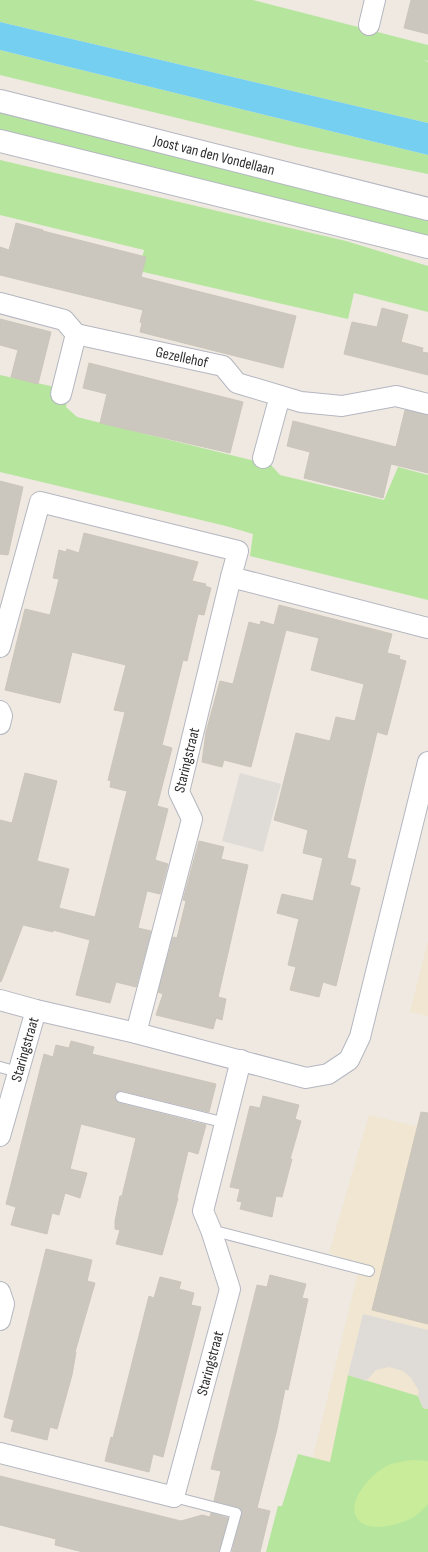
<svg xmlns="http://www.w3.org/2000/svg" width="428" height="1552" viewBox="0 0 428 1552" font-family="'Sofia Sans Condensed',sans-serif">
  <rect width="100%" height="100%" fill="#efe9e1"/>
  <!-- education -->
  <g fill="#f0e6d1">
    <path d="M428,941V1016L410,1012Z"/>
    <path d="M369,1115L428,1129V1552L330,1462L313,1458L360,1264L329,1253Z"/>
  </g>
  <!-- green -->
  <g fill="#b6e59e">
    <path d="M0,0H253L428,45V61L424,60L428,62V123L0,22Z"/>
    <path d="M0,50L428,155V174L297,147L0,75Z"/>
    <path d="M0,110L428,218V236L0,131Z"/>
    <path d="M0,160L346,241L428,266V312L354,293L348,319L139,271L144,250L0,215Z"/>
    <path d="M0,375L69,390L66,407L77,417L271,465L280,475L384,500L398,467L428,475V600L250,556L253,534L226,526L0,472Z"/>
    <path d="M348,1375L418,1396L423,1408L428,1409V1552H266L278,1506H282L298,1454L330,1462Z"/>
  </g>
  <!-- pitch -->
  <path fill="#c9ec9a" d="M413,1460L428,1461V1504C423,1509 418,1515 412,1518C398,1525 367,1534 357,1518C345,1500 376,1469 391,1464C398,1462 406,1461 413,1460Z"/>
  <!-- plaza -->
  <g fill="#dfdcd8">
    <path d="M240,773L281,784L263,852L222,841Z"/>
    <path d="M363,1314L428,1330V1409L423,1408L418,1396L419,1391L411,1378L403,1371L389,1367L376,1370L366,1381L348,1375Z"/>
  </g>
  <!-- water -->
  <path fill="#75cff0" d="M0,22L428,123V155L0,50Z"/>
  <!-- building -->
  <g fill="#cbc7bf" stroke="#cbc5ba">
    <path d="M411,0H428V34L404,28Z"/>
    <path d="M16,223L43,230V231L146,257L141,277L296,316L283,368L140,332L142,323L140,322L143,310L0,275V247L9,250Z"/>
    <path d="M382,308L408,315L401,342L423,348L422,352L428,353V375L344,354L352,322L377,327Z"/>
    <path d="M0,319L51,332L38,384L11,377L18,350L0,345Z"/>
    <path d="M89,363L243,402L230,453L100,423L107,394L83,388Z"/>
    <path d="M405,410L428,415V473L391,464L383,498L304,478L310,452L287,446L293,421L396,447Z"/>
    <path d="M0,481L23,487L8,555L0,554Z"/>
    <path d="M84,533L198,562L192,581L206,584L205,586L211,588L204,615L198,614L187,661L183,660L162,745L172,748L157,806L168,809L155,860L168,864L160,894L147,891L138,928L151,931L136,987L116,982L110,1003L76,995L90,940L53,930V932L23,925L1,982L0,981V820L12,823L25,773L57,781L37,861L69,869L59,908L95,917L127,791L110,787L111,781L108,780L125,712L114,710L126,665L72,652L60,703L5,690L25,609L50,615L59,579L53,578L59,550L66,552L67,549L79,553Z"/>
    <path d="M279,605L392,634L387,653L400,656L399,659L406,661L387,735L377,732L347,858L356,860L350,885L360,888L336,986L323,982L319,997L290,990L296,967L288,965L299,919L277,913L282,894L313,901L323,858L303,853L308,830L274,820L296,733L330,741L336,717L355,721L364,684L311,670L319,638L286,630L251,767L224,760L222,767L202,762L206,732L220,681L233,684L249,622L260,625L261,621L274,625Z"/>
    <path d="M199,841L224,847L221,859L248,865L218,997L226,999L222,1020L216,1018L213,1029L156,1015L163,994L158,992L173,937L177,938L186,901L183,900Z"/>
    <path d="M71,1041L94,1047L92,1054L216,1084L209,1112L123,1091H119L115,1095V1099L119,1103L206,1125L198,1154L188,1151L177,1197L178,1198L162,1255L116,1244L120,1230L115,1229V1221L120,1196H122L136,1138L81,1124L70,1169L87,1173L80,1198L65,1193L59,1215L52,1213L47,1234L11,1225L16,1207L6,1204L44,1054L53,1057L56,1045L69,1048Z"/>
    <path d="M263,1096L299,1105L295,1119L301,1121L290,1159H292L282,1197L276,1196L272,1217L240,1209L242,1202L237,1201L240,1189L230,1187L250,1106L260,1108Z"/>
    <path d="M421,1112L428,1113V1324L372,1310Z"/>
    <path d="M46,1249L92,1260L87,1281L95,1283L75,1352H76L72,1375L57,1429L50,1427L47,1440L11,1431L14,1420L4,1417Z"/>
    <path d="M270,1275L306,1284L302,1298L308,1299L288,1390L285,1389L277,1429L257,1508L270,1511L260,1552H232L242,1512L238,1507L214,1501L221,1471L211,1469L257,1285L267,1287Z"/>
    <path d="M160,1277L181,1282L179,1289L194,1293L191,1305L201,1307L163,1457L153,1454L149,1472L105,1461L111,1437L113,1438L149,1296L154,1298Z"/>
    <path d="M0,1476L181,1521L202,1515L210,1517L211,1513L228,1518L219,1552H83L55,1545L56,1539L0,1525Z"/>
  </g>
  <g fill="none" stroke-linecap="round" stroke-linejoin="round">
    <!-- lane casing -->
    <g stroke="#b4b7c1" stroke-width="12">
      <g id="lane">
        <path d="M0,1067L18,1072"/>
        <path d="M121,1097L226,1123"/>
        <path d="M211,1230L369,1271"/>
        <path d="M174,1497L236,1513L225,1552"/>
      </g>
    </g>
    <!-- street casing -->
    <g stroke="#b4b7c1" stroke-width="22">
      <g id="street">
        <path d="M369,25L375,0"/>
        <path id="s1" d="M0,303L64,320L76,334L223,366L237,383L301,402L342,406L396,396L428,404"/>
        <path d="M61,394L76,334"/>
        <path d="M263,458L280,396"/>
        <path d="M0,647L40,502L238,551L231,577L428,628"/>
        <path d="M0,711L2,716L0,724"/>
        <path d="M0,1000L36,1010L136,1033L306,1078L328,1074L349,1060L360,1037L428,762"/>
        <path id="s2" d="M136,1033L192,819L179,792L231,577"/>
        <path id="s3" d="M0,1136L36,1010"/>
        <path d="M0,1292L4,1304L0,1320"/>
        <path id="s4" d="M0,1453L174,1497L230,1289L211,1230L203,1211L241,1060"/>
      </g>
    </g>
    <!-- secondary casing -->
    <g stroke="#b4b7c1" stroke-width="24">
      <g id="secondary">
        <path id="s5" d="M0,101L428,209"/>
        <path d="M0,141L428,247"/>
      </g>
    </g>
    <!-- lane -->
    <use href="#lane" stroke="#fff" stroke-width="10"/>
    <!-- street -->
    <use href="#street" stroke="#fff" stroke-width="20"/>
    <!-- secondary -->
    <use href="#secondary" stroke="#fff" stroke-width="22"/>
  </g>
  <g text-anchor="middle" stroke-width="4" stroke-linejoin="round" paint-order="stroke">
    <!-- street labels -->
    <g font-size="15" fill="#2e2e2e" stroke="#fff">
      <text dy="5" stroke="none"><textPath href="#s5" startOffset="221">Joost van den Vondellaan</textPath></text>
      <text dy="5" stroke="none"><textPath href="#s1" startOffset="193">Gezellehof</textPath></text>
      <text dy="5" stroke="none"><textPath href="#s2" startOffset="284">Staringstraat</textPath></text>
      <text dy="5" stroke="none"><textPath href="#s3" startOffset="90">Staringstraat</textPath></text>
      <text dy="5" stroke="none"><textPath href="#s4" startOffset="318">Staringstraat</textPath></text>
    </g>
  </g>
</svg>
